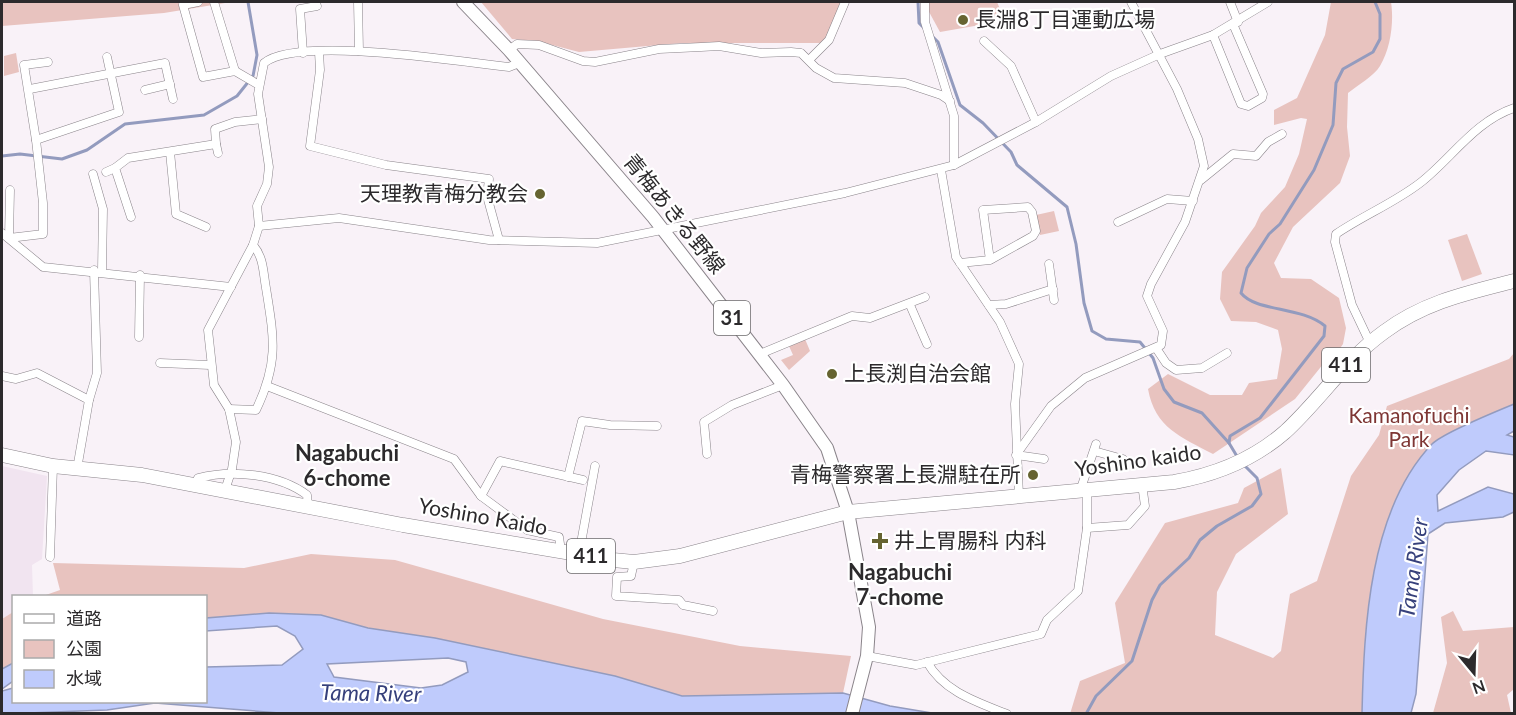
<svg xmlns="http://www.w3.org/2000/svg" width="1516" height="715" viewBox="0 0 1516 715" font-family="Lato,'Noto Sans JP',sans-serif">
  <rect width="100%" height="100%" fill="#f9f2f8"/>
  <!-- built -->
  <path fill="#f1e4f0" d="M2,466L47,476L42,559L32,565L33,596H14L13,612L2,619Z"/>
  <!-- green -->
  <g fill="#e8c3bf">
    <path d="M2,2H231L164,13L2,26Z"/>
    <path d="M481,2H843L823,43H682L579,52L537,41L512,39Z"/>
    <path d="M928,2H997L1003,16L980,25L940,32L928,10Z"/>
    <path d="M1331,2H1391C1394,21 1391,48 1380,66C1374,76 1358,85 1348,93L1347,127L1350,156L1340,183L1293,227L1274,263L1281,278L1311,279L1339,298L1346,328L1343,344L1334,357L1324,363L1295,399L1213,454C1181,437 1155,428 1148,389L1168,374L1210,395H1242L1249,383L1277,379L1282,349L1278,330L1256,322L1231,321L1220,299L1222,272L1255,226L1261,213L1285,187L1299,154L1307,119L1301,118L1274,125V110L1297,98L1325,35Z"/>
    <path d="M16,53L19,72L4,76V56Z"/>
    <path d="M1054,211L1059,231L1040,235L1036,215Z"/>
    <path d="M1467,234L1482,274L1462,281L1448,240Z"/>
    <path d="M805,339L810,351L789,370L781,360L793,355L789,346Z"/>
    <path d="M1514,353V404C1497,411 1443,433 1432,444C1369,510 1364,627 1362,713L1070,714L1080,681L1125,663L1115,603L1165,523L1238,503L1244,488L1281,468L1288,514L1236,554L1217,592L1215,635L1273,658L1281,651L1290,594L1317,581L1351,476L1379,435L1387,406L1509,359Z"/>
    <path d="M311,554L395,560L603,619L740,646L851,656L843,693L682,696L615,676L435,638L368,628L321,615L269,613L206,618V596H43L60,590L53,563L244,568Z"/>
    <path d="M1453,611L1463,631L1514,627V689L1507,695L1511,713H1433L1447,663L1441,617Z"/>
    <path d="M13,612V663L2,669V619Z"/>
  </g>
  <!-- water -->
  <g fill="#bfcbfc" stroke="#939bbe" stroke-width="1.5" fill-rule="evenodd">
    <path d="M1514,404V431L1507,435L1514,437V455L1486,451L1459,470L1437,495L1438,511L1488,487L1514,494V512L1503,517L1445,523L1428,534L1416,694L1411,713H1362C1364,627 1369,510 1432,444C1443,433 1497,411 1514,404Z"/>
    <path d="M269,613L321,615L368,628L435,638L615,676L682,696L843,693L890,706L932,713L292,714L155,703L107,710L2,714V691L13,688L14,702H206V667L282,665L303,649L295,636L277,626L206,631V618ZM448,658L466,662L468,672L442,685L421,688L334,677L327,664Z"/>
    <path d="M13,663V681L2,689V669Z"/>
  </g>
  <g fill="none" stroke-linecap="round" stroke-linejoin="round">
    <!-- stream -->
    <g stroke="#939bbe" stroke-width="3">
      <path d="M918,2L919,23L924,28"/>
      <path d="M933,37L938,42L960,105L983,123L1011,152L1017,165L1067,207L1076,244L1084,303L1092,331L1106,339L1140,342L1153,358L1164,389L1174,402L1202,413L1229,443"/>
      <path d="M2,156L20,154L62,159L87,150L125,124L204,115L237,96L253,76L257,55L248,2"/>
      <path d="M1238,458L1229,443L1230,436L1260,418L1324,336L1325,326C1301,306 1256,312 1241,293L1247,268L1269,234L1280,224L1314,170L1333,125L1336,83L1343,69L1373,52L1380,39V14L1375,2"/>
      <path d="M1086,714L1096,696L1132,661L1152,600L1160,585L1189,558L1200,540L1217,526L1252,506L1261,494L1257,478L1244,465"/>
    </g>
    <!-- street casing -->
    <g stroke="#8a848a" stroke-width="9">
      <g id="street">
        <path d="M198,2L183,5L203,77L235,71L259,85"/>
        <path d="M214,2L235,71"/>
        <path d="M358,2L359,51"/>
        <path d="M925,2V22L954,116V165"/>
        <path d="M1230,2L1238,22"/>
        <path d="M1213,35L1241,104L1248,106L1262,98L1263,94L1233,24"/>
        <path d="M984,41L1011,66L1036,122"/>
        <path d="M509,50L517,44L539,45L583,61L595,62L659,49L701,47L719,46L761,53L791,52L801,53L816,68L834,78L905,83L941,95L950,101"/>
        <path d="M319,52L320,70L310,146L386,165L489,179L487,196L499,240"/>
        <path d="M303,53L300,9L317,6"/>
        <path d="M810,59L829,40L845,2"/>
        <path d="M30,89L165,63L173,99"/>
        <path d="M145,90L170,84"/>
        <path d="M36,140L119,112L107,57"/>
        <path d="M216,144L218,153"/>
        <path d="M170,152L176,214L206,227"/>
        <path d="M941,170L956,257L1000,322L1019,364L1015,404L1019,496"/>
        <path d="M106,172L115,168"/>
        <path d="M93,174L103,209L102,271"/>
        <path d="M1201,180L1233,154L1256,156L1268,142L1282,134"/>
        <path d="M10,190L9,238L43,234V203L36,140L24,65L48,62"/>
        <path d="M131,217L115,168L128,158L216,144L215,129L235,122L262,119"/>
        <path d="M1118,222L1167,199L1193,201"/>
        <path d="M259,226L339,218L489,240L597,243L845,193L954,165L1036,122L1111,76L1160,54L1213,35L1268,2"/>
        <path d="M2,233L43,267L231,287"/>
        <path d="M960,263L990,260L1033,236L1036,231L1032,212L1028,207L983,210L990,260"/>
        <path d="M1049,264L1054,300"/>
        <path d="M910,305L927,344"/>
        <path d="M989,305L1006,304L1053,289"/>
        <path d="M139,337L140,275"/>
        <path d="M1370,343L1352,305L1335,242L1336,234C1364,215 1394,203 1420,183C1451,159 1475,121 1514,108"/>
        <path d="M1156,348L1166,363L1176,370L1202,368L1227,353"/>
        <path d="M760,354L852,316L870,318L925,297"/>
        <path d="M160,363L210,365"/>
        <path d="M2,376L16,379L37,373L89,400"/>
        <path d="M267,386L454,459L481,496L527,530L559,537L561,551"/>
        <path d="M229,409L256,410C279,362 274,338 266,288C263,272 264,258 253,245L259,226L257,206L267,184L269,167L258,94L264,63C298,35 462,62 509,67L519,63"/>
        <path d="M1094,451L1123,459"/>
        <path d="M707,454L704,422L732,405L783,385"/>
        <path d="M1044,459L1016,455L1051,406L1085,378L1161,345L1163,331L1147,296L1151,284L1185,222L1204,166L1198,139L1177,89L1131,2"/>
        <path d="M77,469L89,400L97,373L94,270"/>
        <path d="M568,477L582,421L610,425L657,426"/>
        <path d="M195,485L198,478C232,469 279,474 307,495L308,507"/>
        <path d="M225,490L232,469L236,442L229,409L214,385L208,330L253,245"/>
        <path d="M1080,491L1096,444"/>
        <path d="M481,496L500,461L583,480"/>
        <path d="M1087,528L1128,525L1145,506L1142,484"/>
        <path d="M579,554L595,466"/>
        <path d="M50,557L53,466"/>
        <path d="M634,562L631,576L617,577L616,596L679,600L683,605L713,611"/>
        <path d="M867,656L916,665L1041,634L1047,620L1078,591L1087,528V490"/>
        <path d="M927,662C944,692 977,702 1007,714"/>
      </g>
    </g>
    <!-- primary casing -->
    <g stroke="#8a848a" stroke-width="14">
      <path id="primary" d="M463,2L509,50L653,217L783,385L827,448L848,512L869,627L867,656L852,714"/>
    </g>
    <!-- highway casing -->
    <g stroke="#8a848a" stroke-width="15">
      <path id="highway" d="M2,455L53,466L142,475L403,525L613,560L634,562L680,556L848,512L1174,482C1215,475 1254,459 1285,432C1320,400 1345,360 1384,332C1424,302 1467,293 1514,281"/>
    </g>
    <!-- street -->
    <use href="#street" stroke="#fff" stroke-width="8"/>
    <!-- primary -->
    <use href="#primary" stroke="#fff" stroke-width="12"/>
    <!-- highway -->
    <use href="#highway" stroke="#fff" stroke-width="14"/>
  </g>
  <!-- markers -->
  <g fill="#666431" stroke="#fff" stroke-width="2">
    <circle cx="963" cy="20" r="6"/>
    <circle cx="540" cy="194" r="6"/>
    <circle cx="832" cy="374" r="6"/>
    <circle cx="1033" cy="475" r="6"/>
    <path d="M877 532h6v6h6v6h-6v6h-6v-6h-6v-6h6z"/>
  </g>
  <g text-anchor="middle" stroke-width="4.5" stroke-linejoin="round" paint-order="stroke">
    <!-- shield labels -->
    <g fill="#fff" stroke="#6b6a6b" stroke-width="1.5">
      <rect x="714" y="301" width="36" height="34" rx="4.5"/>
      <rect x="1322" y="348" width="48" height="34" rx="4.5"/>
      <rect x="567" y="539" width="48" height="34" rx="4.5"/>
    </g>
    <g font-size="20" font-weight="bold" fill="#2c2a2c">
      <text x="732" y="325">31</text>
      <text x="1346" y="372">411</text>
      <text x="591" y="563">411</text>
    </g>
    <!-- poi labels -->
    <g font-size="21" fill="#2c2a2c" stroke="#fff" text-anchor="start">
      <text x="975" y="27">長淵8丁目運動広場</text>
      <text x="528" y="201" text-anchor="end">天理教青梅分教会</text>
      <text x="844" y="381">上長渕自治会館</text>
      <text x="1021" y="482" text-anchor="end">青梅警察署上長淵駐在所</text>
      <text x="894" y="548">井上胃腸科 内科</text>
    </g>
    <!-- street labels -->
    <g font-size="21" fill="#2c2a2c" stroke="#fff">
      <text transform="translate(674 214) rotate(51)" y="7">青梅あきる野線</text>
      <text transform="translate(1138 461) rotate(-8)" y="7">Yoshino kaido</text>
      <text transform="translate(483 517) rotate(10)" y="7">Yoshino Kaido</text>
    </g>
    <!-- park labels -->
    <g font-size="21" fill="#7e3634" stroke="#fff">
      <text x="1409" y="423">Kamanofuchi<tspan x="1409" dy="24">Park</tspan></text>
    </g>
    <!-- neighbourhood labels -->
    <g font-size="22" font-weight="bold" fill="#2c2a2c" stroke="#fff">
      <text x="347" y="461">Nagabuchi<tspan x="347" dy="25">6-chome</tspan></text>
      <text x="900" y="580">Nagabuchi<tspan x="900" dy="25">7-chome</tspan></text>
    </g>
    <!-- water labels -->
    <g font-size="22" font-style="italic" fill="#36407b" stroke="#fff">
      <text transform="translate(1413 568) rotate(-82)" y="8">Tama River</text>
      <text transform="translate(371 693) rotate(1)" y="8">Tama River</text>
    </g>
  </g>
  <!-- border -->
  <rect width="1516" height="715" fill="none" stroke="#2c2a2c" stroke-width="6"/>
  <!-- legend -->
  <rect x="12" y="595" width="195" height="108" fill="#ffffff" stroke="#abaaab" stroke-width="1.5"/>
  <rect x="24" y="614" width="30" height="9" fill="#ffffff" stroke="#abaaab" stroke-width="1.5"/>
  <text x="66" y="625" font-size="18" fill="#2c2a2c">道路</text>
  <rect x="24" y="640" width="30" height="18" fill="#e8c3bf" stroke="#abaaab" stroke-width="1.5"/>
  <text x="66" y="655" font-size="18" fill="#2c2a2c">公園</text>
  <rect x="24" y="670" width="30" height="18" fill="#bfcbfc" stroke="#abaaab" stroke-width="1.5"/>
  <text x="66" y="685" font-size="18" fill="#2c2a2c">水域</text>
  <!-- north arrow -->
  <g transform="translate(1474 673) rotate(161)" stroke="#ffffff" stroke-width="4.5" paint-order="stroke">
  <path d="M0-4.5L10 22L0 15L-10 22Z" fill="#2c2a2c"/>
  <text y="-9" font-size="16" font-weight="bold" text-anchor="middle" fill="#2c2a2c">N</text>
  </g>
</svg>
